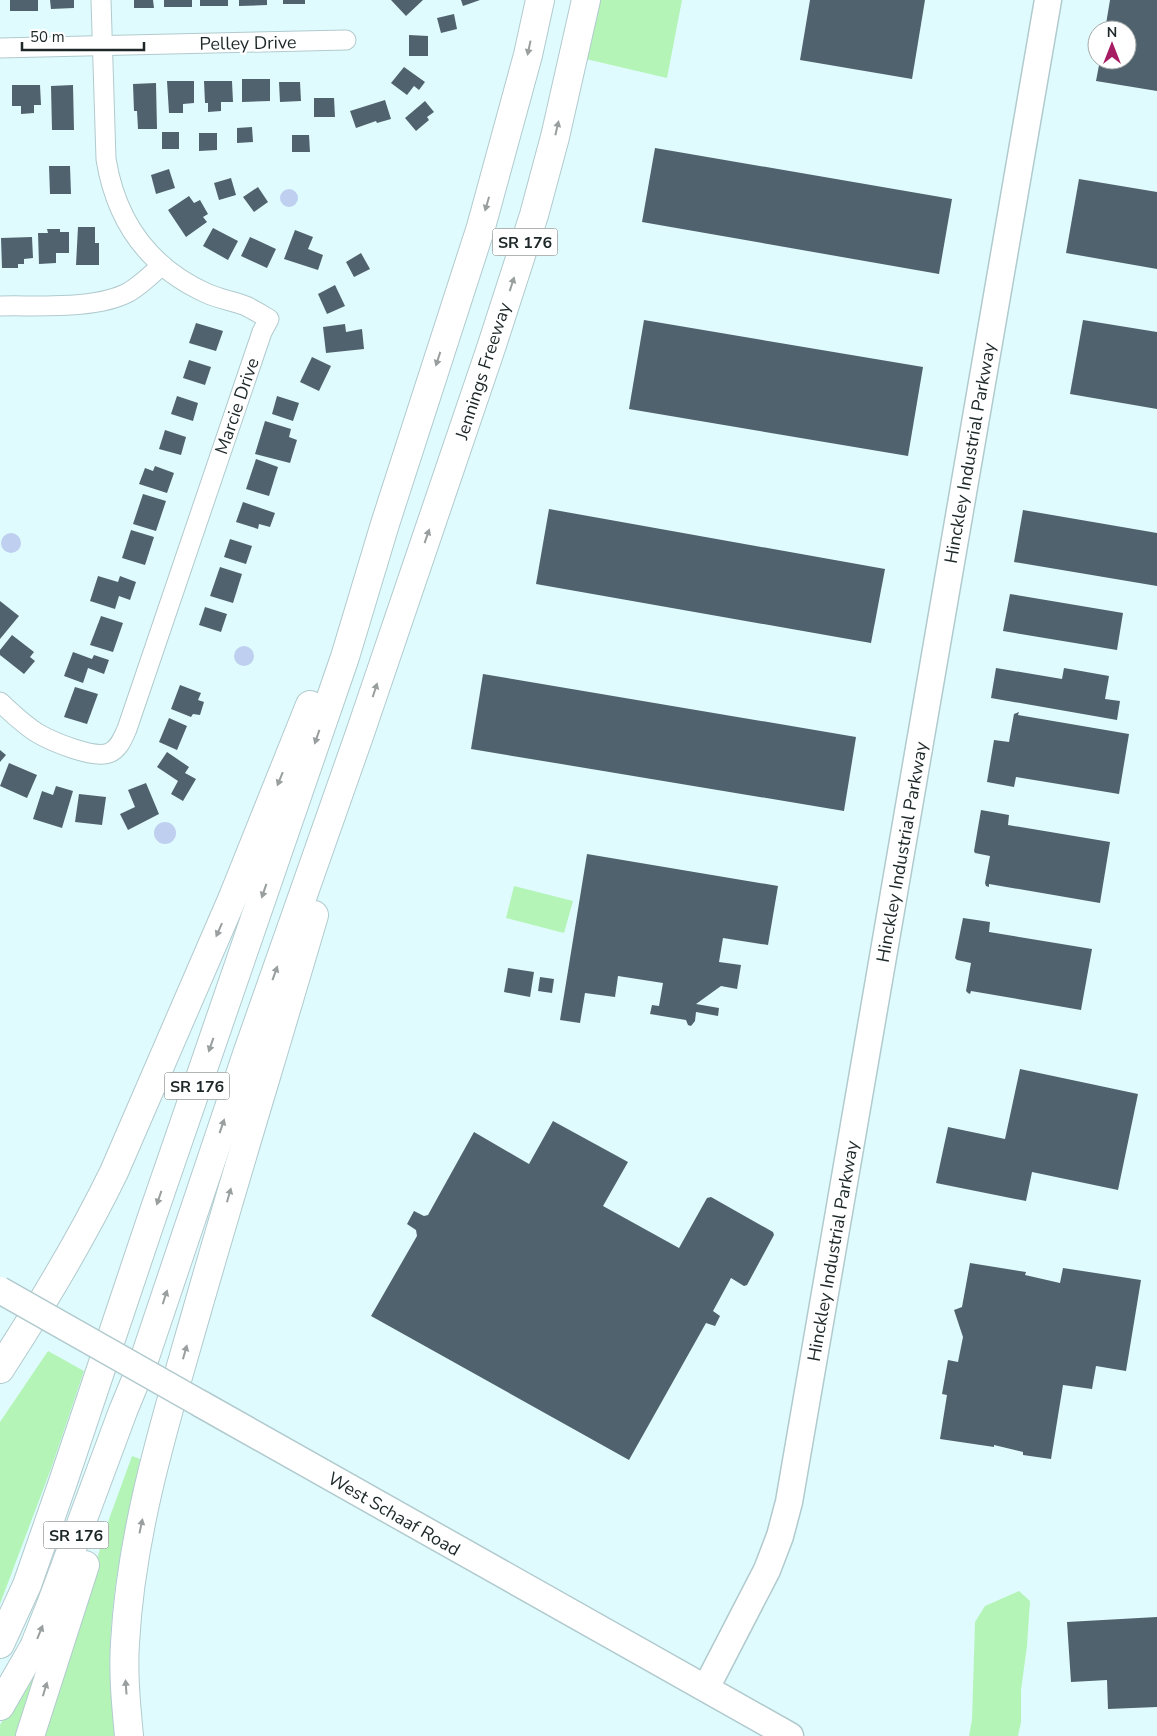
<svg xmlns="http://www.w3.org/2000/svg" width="1157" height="1736" viewBox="0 0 1157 1736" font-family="'Nunito Sans',sans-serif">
  <rect width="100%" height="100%" fill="#e0fbfe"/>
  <!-- green -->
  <g fill="#b4f5b7">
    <path d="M586,0H682L667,78L573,56Z"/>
    <path d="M514,886L573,901L564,933L506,918Z"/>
    <path d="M48,1351L84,1371L52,1466L0,1604V1422Z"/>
    <path d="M132,1456L140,1459C120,1549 99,1643 116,1736H45L108,1522Z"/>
    <path d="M1019,1591L1030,1601L1027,1646L1021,1690V1722L1018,1736H969L972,1720L975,1622L985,1606Z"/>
    <path d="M28,1674L41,1679L21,1736H0V1725Z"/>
  </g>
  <!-- water -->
  <g fill="#bfcff0">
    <circle cx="289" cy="198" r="9"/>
    <circle cx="11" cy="543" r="10"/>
    <circle cx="244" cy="656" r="10"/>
    <circle cx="165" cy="833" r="11"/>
  </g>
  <!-- building -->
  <g fill="#50626d">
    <rect x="10" y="0" width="28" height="11"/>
    <path d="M50,0H74V8L51,9Z"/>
    <path d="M134,0H153L154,8H134Z"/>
    <rect x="164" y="0" width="28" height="7"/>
    <rect x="200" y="0" width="28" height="6"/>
    <path d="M239,0H267V5L239,6Z"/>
    <rect x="283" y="0" width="22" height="4"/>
    <path d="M391,0H423L406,16Z"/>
    <path d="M461,0H480L463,6Z"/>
    <path d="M810,0H925L912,79L800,60Z"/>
    <path d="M1110,0H1157V91L1096,81L1100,60H1127V30H1105Z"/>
    <path d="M454,14L457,29L441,33L437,18Z"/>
    <path d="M409,35L428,36V56H409Z"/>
    <path d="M404,67L425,82L419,90L414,86L407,95L391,83Z"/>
    <path d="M242,79H270V101L242,102Z"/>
    <path d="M167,81H194V103L183,104V113H169Z"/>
    <path d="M204,81H232L233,102H221V111L208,112V103H205Z"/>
    <path d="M279,82H300L301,101L280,102Z"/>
    <path d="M156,83L157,129H138L137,111H134L133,84Z"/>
    <path d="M12,85H40L41,105H34V113L21,114V106H12Z"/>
    <path d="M73,85L74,130H52L51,86Z"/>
    <path d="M314,98H334L335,117H314Z"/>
    <path d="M385,100L391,119L377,123L376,121L356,128L350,111Z"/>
    <path d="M425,101L434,112L427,117L429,120L416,131L405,118Z"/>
    <path d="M252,127L253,142L237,143V128Z"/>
    <rect x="162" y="132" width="17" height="17"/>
    <path d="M199,133H217V150L199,151Z"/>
    <path d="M292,135H309L310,152H292Z"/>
    <path d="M655,148L952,199L939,274L642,222Z"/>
    <path d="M49,166H70L71,194H50Z"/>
    <path d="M169,169L175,188L156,194L151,175Z"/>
    <path d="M231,178L236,195L219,200L214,183Z"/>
    <path d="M1079,179L1157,192V269L1066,253Z"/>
    <path d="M258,187L268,202L254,212L243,197Z"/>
    <path d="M189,196L194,203L200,200L208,214L203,217L207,222L186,237L168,210Z"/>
    <path d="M78,227H95V243H99V265H76Z"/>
    <path d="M213,228L238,241L228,260L203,246Z"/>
    <path d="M47,229H60V232H69V253H56V263L39,264L38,233H48Z"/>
    <path d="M295,230L313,237L308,249L323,255L318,270L284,259Z"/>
    <path d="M32,237L33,258L24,259V264H18V268H2L1,238Z"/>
    <path d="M250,237L276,249L267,268L241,256Z"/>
    <path d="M361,253L370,269L354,277L346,262Z"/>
    <path d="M335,285L345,306L327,314L318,294Z"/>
    <path d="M644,320L923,367L908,456L629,409Z"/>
    <path d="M1083,320L1157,332V409L1070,394Z"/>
    <path d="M196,323L223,331L216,351L189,343Z"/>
    <path d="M345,324L346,332L362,329L364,349L326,353L323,327Z"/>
    <path d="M312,357L331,366L319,391L300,382Z"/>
    <path d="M189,360L211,367L205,385L183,378Z"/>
    <path d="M177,396L198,403L193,421L171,414Z"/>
    <path d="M277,396L299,403L293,421L272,414Z"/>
    <path d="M265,421L291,429L289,437L297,440L290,463L255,454Z"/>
    <path d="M165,430L186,437L181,455L159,449Z"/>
    <path d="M256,459L278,467L269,496L246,489Z"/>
    <path d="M155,466L174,473L167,493L139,484L145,468L153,471Z"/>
    <path d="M143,494L166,501L156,531L133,524Z"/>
    <path d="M243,502L275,513L270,527L259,524L258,529L236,522Z"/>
    <path d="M549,509L885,569L871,643L536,584Z"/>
    <path d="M1023,510L1157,533V586L1014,562Z"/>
    <path d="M131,530L154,537L145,565L122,558Z"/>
    <path d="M230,539L252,546L246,564L224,557Z"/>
    <path d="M220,567L242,574L233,603L210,596Z"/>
    <path d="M98,576L118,582L120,576L136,582L130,600L119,596L115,609L90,601Z"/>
    <path d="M1010,594L1123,613L1117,650L1003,631Z"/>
    <path d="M0,601L19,616L0,639Z"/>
    <path d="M205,607L227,614L221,632L199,625Z"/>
    <path d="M101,616L123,623L113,652L90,645Z"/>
    <path d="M12,635L34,652L30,657L35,661L24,674L0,655V650Z"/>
    <path d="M73,652L92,659L94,655L109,660L104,674L88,668L83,683L64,676Z"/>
    <path d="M996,668L1062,679L1064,668L1109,676L1105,699L1120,701L1117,720L991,698Z"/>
    <path d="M483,674L856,737L844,811L471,749Z"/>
    <path d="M180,685L201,693L198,700L204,702L200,715L193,714L191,717L171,709Z"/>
    <path d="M75,687L98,694L87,724L64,717Z"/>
    <path d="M1019,712L1018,715L1129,734L1119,794L1016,777L1014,787L987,782L994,740L1009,742L1014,714Z"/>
    <path d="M169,718L187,726L177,750L159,742Z"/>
    <path d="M0,750L6,755L0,762Z"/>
    <path d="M167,752L189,767L185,773L196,779L183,801L171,794L178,781L157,767Z"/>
    <path d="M9,763L37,775L27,798L0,786Z"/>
    <path d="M146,783L159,814L128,830L120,814L135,807L128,790Z"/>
    <path d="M56,786L73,791L62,828L33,819L42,791L53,795Z"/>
    <path d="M79,794L106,797L102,825L75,822Z"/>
    <path d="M981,810L1009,815L1008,825L1110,842L1100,903L989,884V887L986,886L985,883L990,856L975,853L974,851Z"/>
    <path d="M587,854L778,886L768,945L723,938L719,962L741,965L737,989L721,986L696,1004L719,1008L718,1016L696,1012L695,1021L691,1026L688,1025L686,1020L650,1014L652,1005L659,1006L663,983L618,976L615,997L585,993L580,1023L560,1020Z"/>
    <path d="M963,918L990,922L989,932L1092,949L1081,1010L971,991L970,994L968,993L966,991L971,963L957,960L955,958Z"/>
    <path d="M508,968L534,972L530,997L504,992Z"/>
    <path d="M540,977L554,979L552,993L538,991Z"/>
    <path d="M1020,1069L1138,1094L1118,1190L1032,1172L1026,1201L936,1183L948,1127L1005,1139Z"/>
    <path d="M553,1121L628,1162L603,1206L679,1248L707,1198L711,1197L773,1232L774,1235L747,1285L744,1286L731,1278L713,1311L720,1316L715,1326L706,1323L629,1460L371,1316L417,1236L416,1230L407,1224L414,1211L424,1216L428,1215L474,1132L529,1164Z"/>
    <path d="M970,1263L1026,1272L1025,1275L1060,1283L1063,1268L1141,1280L1126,1371L1096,1366L1092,1389L1063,1385L1051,1459L1023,1455V1452L994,1445V1447L940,1439L947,1395L942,1394L948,1360L958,1362L963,1337L954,1310L962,1307Z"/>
    <path d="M1157,1617V1707L1108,1709L1107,1680L1071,1682L1067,1622Z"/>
  </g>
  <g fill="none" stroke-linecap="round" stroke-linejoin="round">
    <!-- street casing -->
    <g stroke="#b1cace" stroke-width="21">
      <g id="street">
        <path d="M0,48L346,40"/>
        <path d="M0,306C37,305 96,310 129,292C141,285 151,275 162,265"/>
        <path d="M0,702C12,713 25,726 39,734C53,742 94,759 109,753C119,749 123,738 127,729L262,332L269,319C262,315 254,310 246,306C233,301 219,299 206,293C149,267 116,221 106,159L101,0"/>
      </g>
    </g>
    <!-- secondary casing -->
    <g stroke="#b1cace" stroke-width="29">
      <g id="secondary">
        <path d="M201,1404L790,1736"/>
        <path d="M706,1688L767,1570L780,1536L789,1502L1048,0"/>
      </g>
    </g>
    <!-- highway casing -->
    <g stroke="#b1cace" stroke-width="30">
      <g id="highway">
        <path d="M0,1369C41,1306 81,1240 114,1172L233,897L310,705"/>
        <path d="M0,1644L27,1585L63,1482L152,1217L345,657L385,524L481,227L528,55L540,0"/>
        <path d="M0,1706L34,1647L52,1602L123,1411L144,1360L247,1054L359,736L491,348L534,215L555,137L586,0"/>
        <path d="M30,1736L85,1565"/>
        <path d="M129,1736C126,1705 123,1673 125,1643C131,1531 165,1422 196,1314C234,1181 275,1048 314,915"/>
      </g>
    </g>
    <!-- street -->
    <use href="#street" stroke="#fff" stroke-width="19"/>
    <!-- secondary -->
    <use href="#secondary" stroke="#fff" stroke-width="26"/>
    <!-- highway -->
    <use href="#highway" stroke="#fff" stroke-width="28"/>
    <!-- secondary-bridge casing -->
    <g stroke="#b1cace" stroke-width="29" stroke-linecap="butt">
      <path id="secondary-bridge" d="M0,1290L201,1404"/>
    </g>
    <!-- secondary-bridge -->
    <use href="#secondary-bridge" stroke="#fff" stroke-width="26"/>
  </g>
  <!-- one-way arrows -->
  <defs><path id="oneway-solid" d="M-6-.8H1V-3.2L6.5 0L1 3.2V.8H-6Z" transform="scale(1.25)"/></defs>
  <g fill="#999e9e">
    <use href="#oneway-solid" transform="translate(529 48) rotate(102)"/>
    <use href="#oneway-solid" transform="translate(557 128) rotate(-77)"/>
    <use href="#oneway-solid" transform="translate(487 204) rotate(106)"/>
    <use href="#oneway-solid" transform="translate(512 284) rotate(-72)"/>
    <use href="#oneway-solid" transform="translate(438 359) rotate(108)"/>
    <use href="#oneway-solid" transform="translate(427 536) rotate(-71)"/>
    <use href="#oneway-solid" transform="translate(375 690) rotate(-72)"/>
    <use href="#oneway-solid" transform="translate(317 737) rotate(109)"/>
    <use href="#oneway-solid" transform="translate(280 779) rotate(112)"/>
    <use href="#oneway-solid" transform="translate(264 891) rotate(109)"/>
    <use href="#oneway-solid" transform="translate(219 930) rotate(114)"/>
    <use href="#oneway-solid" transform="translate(275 973) rotate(-70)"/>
    <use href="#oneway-solid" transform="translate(211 1045) rotate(109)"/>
    <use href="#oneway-solid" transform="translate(222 1126) rotate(-71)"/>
    <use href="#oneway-solid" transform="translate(229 1195) rotate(-74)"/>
    <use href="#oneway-solid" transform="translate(159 1198) rotate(109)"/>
    <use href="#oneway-solid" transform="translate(165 1297) rotate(-72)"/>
    <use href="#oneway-solid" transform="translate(185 1352) rotate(-74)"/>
    <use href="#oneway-solid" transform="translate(141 1526) rotate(-78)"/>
    <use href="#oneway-solid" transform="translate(40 1632) rotate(-68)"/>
    <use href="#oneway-solid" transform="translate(126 1687) rotate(-94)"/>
    <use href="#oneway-solid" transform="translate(45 1689) rotate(-73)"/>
  </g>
  <g text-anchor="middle" stroke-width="5" stroke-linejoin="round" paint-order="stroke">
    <!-- shield labels -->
    <g fill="#fff" stroke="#616868" stroke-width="1">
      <rect x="492.5" y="228.5" width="65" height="27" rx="4"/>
      <rect x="164.5" y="1072.5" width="65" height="27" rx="4"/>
      <rect x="43.5" y="1521.5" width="65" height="27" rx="4"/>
    </g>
    <g font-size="16" font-weight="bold" fill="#1d2728">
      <text x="525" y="248">SR 176</text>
      <text x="197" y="1092">SR 176</text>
      <text x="76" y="1541">SR 176</text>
    </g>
    <!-- street labels -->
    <g font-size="18" fill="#1d2728" stroke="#fff">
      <text transform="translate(248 43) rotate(-1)" y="6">Pelley Drive</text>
      <text transform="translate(483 371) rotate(-72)" y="6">Jennings Freeway</text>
      <text transform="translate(237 406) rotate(-71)" y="6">Marcie Drive</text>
      <text transform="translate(970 453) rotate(-80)" y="6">Hinckley Industrial Parkway</text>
      <text transform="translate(902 852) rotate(-80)" y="6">Hinckley Industrial Parkway</text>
      <text transform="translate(833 1251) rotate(-80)" y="6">Hinckley Industrial Parkway</text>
      <text transform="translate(394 1514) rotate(30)" y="6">West Schaaf Road</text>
    </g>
  </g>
  <!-- north arrow -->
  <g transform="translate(1112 45)"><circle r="24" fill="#ffffff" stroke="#a5a9a9"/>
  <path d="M0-4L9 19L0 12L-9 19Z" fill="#a61d64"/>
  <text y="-8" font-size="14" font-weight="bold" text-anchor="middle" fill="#1d2728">N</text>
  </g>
  <!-- scale -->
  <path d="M22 42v8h122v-8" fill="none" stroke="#1d2728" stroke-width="2.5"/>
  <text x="30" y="42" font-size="15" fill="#1d2728" stroke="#ffffff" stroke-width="4" paint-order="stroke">50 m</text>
</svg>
